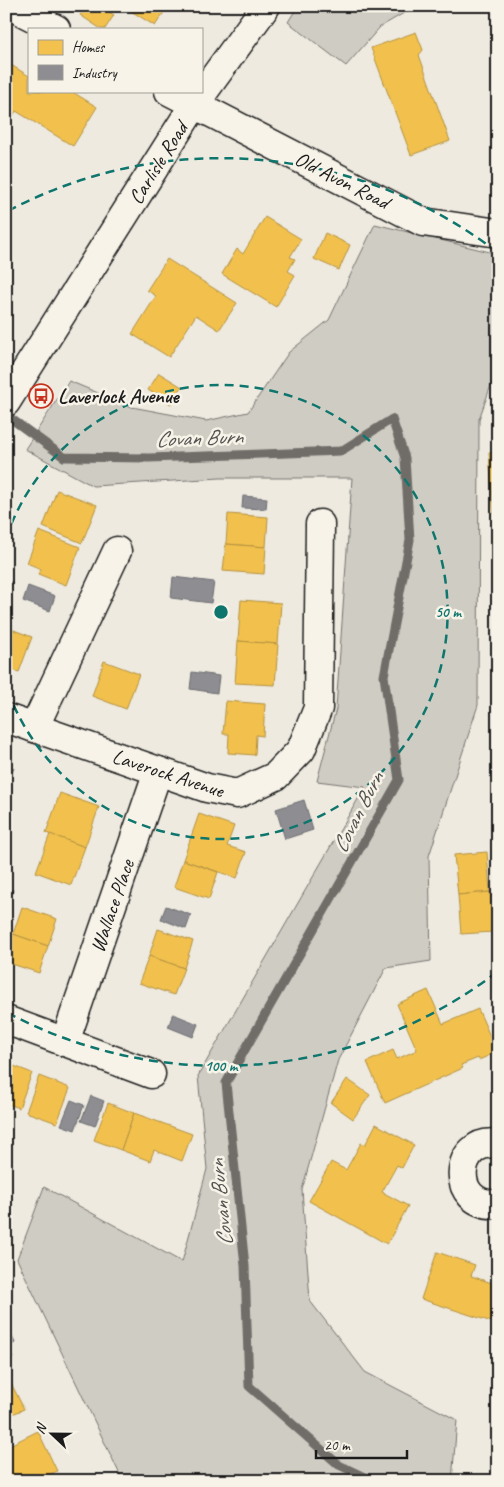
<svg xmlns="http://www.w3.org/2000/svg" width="504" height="1487" viewBox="0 0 504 1487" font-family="Caveat,sans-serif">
  <rect width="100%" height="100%" fill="#eeeae0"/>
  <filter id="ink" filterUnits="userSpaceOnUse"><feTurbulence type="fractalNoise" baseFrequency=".02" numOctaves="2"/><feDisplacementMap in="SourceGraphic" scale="10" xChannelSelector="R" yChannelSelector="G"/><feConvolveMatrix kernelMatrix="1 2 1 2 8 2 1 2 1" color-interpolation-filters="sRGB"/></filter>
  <g filter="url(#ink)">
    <!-- green -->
    <g fill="#cfccc3" stroke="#767470">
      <path d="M298,6H416L380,27L346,66L288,22Z"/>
      <path d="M375,224L498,254V372L495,374L479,419L478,705L429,856L431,961L386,968L338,1060L302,1190L310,1301L365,1372L457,1420L452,1481H123L17,1259L44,1187L182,1262L207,1169L198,1076L365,787L317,781L336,709L352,478H220L93,486L25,449L69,381L132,407L206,421L248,412L289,352L329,320Z"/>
    </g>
    <!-- homes -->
    <g fill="#f2c14e" stroke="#b2903f">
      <path d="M86,6H100L114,15L105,29H101L80,15Z"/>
      <path d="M123,6H168L155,26Z"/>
      <path d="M416,32L423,50L419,55L450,141L411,155L371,48Z"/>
      <path d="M6,62L29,76V91H71L97,107L73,146L16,111L6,127Z"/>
      <path d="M265,217L301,239L290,257L295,259L288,271L295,275L276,307L222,274L237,249L243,254Z"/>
      <path d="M325,233L350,245L339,270L314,259Z"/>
      <path d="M167,259L237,303L219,330L196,315L169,357L132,334L156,296L147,290Z"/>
      <path d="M159,373L182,387L171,404L148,390Z"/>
      <path d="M498,452V493H492L489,453Z"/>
      <path d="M57,490L97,505L82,543L43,527Z"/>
      <path d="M492,493H498V532H495Z"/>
      <path d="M228,514L268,517L266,547L226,544Z"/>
      <path d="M39,531L80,547L66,585L38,574L41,569L27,563Z"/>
      <path d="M226,544L266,547L264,574L223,571Z"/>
      <path d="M498,545V576L495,546Z"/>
      <path d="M241,600L281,603L278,644L238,641Z"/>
      <path d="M6,627L32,637L19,672L6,668Z"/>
      <path d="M238,641L278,644L275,685L235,683Z"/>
      <path d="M104,661L139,674L126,709L92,696Z"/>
      <path d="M226,701L265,704L263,736L256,735L255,755L228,753L229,734H223Z"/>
      <path d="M60,793L99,807L85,847L46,833Z"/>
      <path d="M498,802V835L494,803Z"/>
      <path d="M199,814L234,826L227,846L246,852L237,878L183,860Z"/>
      <path d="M50,834L85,847L71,885L36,872Z"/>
      <path d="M487,852L490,892L458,895L454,855Z"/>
      <path d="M183,860L218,872L209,899L174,887Z"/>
      <path d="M490,892L493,932L461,934L458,895Z"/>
      <path d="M22,907L57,919L48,946L13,934Z"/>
      <path d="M158,929L193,941L184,968L149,956Z"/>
      <path d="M13,934L48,946L39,973L6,962V954Z"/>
      <path d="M149,956L184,968L174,995L139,983Z"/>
      <path d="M428,990L443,1024L478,1009L497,1052L479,1060L478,1058L461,1065L463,1068L385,1103L367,1062L393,1050L397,1059L417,1050L397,1004Z"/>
      <path d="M6,1063L32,1073L19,1108L6,1103Z"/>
      <path d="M39,1076L70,1088L57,1123L26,1112Z"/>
      <path d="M347,1079L370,1095L353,1119L331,1103Z"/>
      <path d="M108,1103L134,1113L121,1150L94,1140Z"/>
      <path d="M134,1113L192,1134L182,1161L154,1150L150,1161L121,1150Z"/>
      <path d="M376,1124L414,1145L402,1168L397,1165L382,1192L408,1206L387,1244L309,1201L331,1162L346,1170L361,1143L365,1145Z"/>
      <path d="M437,1252L475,1265L471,1276L498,1285V1324L421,1299Z"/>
      <path d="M9,1379L24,1409L6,1417V1380Z"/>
      <path d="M38,1431L57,1471L37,1481H6V1447Z"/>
    </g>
    <!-- industry -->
    <g fill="#8d8d92" stroke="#6b6b6f">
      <path d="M243,496L267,498L266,509L242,508Z"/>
      <path d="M173,577L214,582L211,603L171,598Z"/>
      <path d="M6,580L12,582L6,597Z"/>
      <path d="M28,586L55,596L50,611L23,601Z"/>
      <path d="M192,672L219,676L217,693L190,689Z"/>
      <path d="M6,765L14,768L6,787Z"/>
      <path d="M304,800L313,830L285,839L276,809Z"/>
      <path d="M6,887L13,890L9,903L6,902Z"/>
      <path d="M166,906L191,915L186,929L161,919Z"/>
      <path d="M173,1014L198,1024L193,1037L168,1027Z"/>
      <path d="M91,1096L104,1101L95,1126L81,1121Z"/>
      <path d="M71,1100L84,1105L75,1130L61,1125Z"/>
      <path d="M7,1326L15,1343L8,1347L13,1358L6,1362Z"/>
    </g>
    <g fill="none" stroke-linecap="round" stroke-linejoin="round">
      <!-- stream -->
      <path stroke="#6f6d69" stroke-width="9" d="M6,415L64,457L149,458L341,451L392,419L405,458L410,540L384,676L399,780L226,1083L245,1266L249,1386L339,1465L373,1481"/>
      <!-- minor casing -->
      <g stroke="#1c1c1c" stroke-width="31">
        <g id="minor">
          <path d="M11,6L56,29"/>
          <path d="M169,91L423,222L498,233"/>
          <path d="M6,718L207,788L237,794L276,776L301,750L318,708L320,524"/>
          <path d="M34,728L117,551"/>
          <path d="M6,1020L151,1074"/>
          <path d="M65,1042L158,771"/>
          <path d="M498,1144C454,1136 448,1208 498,1204"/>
        </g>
      </g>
      <!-- major casing -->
      <g stroke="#1c1c1c" stroke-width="31">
        <path id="major" d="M6,402L194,105L266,6"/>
      </g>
      <!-- minor -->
      <use href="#minor" stroke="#f7f3e8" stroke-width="28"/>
      <!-- major -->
      <use href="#major" stroke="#f7f3e8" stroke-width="28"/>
    </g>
  </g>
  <!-- distance rings -->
  <g fill="none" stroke="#0f766e" stroke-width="2.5" stroke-dasharray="9 6">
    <path d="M6 538A227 227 0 1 1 6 686"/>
    <path d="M497 972A454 454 0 0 1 8 1013M8 211A454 454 0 0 1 497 252"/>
  </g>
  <!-- icons -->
  <defs>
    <g id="bus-ring" transform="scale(1.25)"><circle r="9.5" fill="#f7f3e8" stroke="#c8321e" stroke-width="1.5"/><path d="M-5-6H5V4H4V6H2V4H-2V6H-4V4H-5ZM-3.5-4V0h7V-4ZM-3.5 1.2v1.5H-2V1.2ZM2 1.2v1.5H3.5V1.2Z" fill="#c8321e"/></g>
  </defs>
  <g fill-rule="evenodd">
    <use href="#bus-ring" x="41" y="396"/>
  </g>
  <g text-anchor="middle" stroke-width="5" stroke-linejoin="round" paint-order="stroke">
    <!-- street labels -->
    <g font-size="21" fill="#1c1c1c" stroke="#f7f3e8">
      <text transform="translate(158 163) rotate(-58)" y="7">Carlisle Road</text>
      <text transform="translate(342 180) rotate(27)" y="7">Old Avon Road</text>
      <text transform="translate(168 773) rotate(18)" y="7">Laverock Avenue</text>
      <text transform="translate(112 906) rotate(-71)" y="7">Wallace Place</text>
    </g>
    <!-- poi labels -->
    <g font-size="21" font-weight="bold" fill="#1c1c1c" stroke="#f7f3e8" text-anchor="start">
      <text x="58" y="403">Laverlock Avenue</text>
    </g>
    <!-- water labels -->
    <g font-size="22" font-style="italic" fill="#535250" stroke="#f7f3e8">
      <text transform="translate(199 437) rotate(-2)" y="8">Covan Burn</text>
      <text transform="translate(357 812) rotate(-63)" y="8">Covan Burn</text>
      <text transform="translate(220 1203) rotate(-96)" y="8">Covan Burn</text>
    </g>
  </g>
  <circle cx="221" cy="612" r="8" fill="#0f766e" stroke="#f7f3e8" stroke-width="2.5"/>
  <g font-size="15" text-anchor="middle" font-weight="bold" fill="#0f766e" stroke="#f7f3e8" stroke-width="5" stroke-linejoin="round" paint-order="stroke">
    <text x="448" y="617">50 m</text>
    <text x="221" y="1071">100 m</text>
  </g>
  <!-- margin -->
  <rect width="504" height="1487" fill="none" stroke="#f7f3e8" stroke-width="25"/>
  <rect x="12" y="12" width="479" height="1462" fill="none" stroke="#1c1c1c" stroke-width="2" filter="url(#ink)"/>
  <!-- legend -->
  <rect x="28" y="28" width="175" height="65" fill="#f7f3e8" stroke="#9f9d96"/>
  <rect x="38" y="40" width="25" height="15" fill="#f2c14e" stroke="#9f9d96"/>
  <text x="72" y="52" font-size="15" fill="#1c1c1c">Homes</text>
  <rect x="38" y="65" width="25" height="15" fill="#8d8d92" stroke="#9f9d96"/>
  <text x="72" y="78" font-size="15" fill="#1c1c1c">Industry</text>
  <!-- north arrow -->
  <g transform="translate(52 1434) rotate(292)" stroke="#f7f3e8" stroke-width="4" paint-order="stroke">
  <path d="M0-4L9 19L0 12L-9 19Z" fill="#1c1c1c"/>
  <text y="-8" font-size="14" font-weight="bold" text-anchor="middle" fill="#1c1c1c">N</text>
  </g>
  <!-- scale -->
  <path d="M316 1450v8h91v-8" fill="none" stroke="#1c1c1c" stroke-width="2.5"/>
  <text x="324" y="1450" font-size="15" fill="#1c1c1c" stroke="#f7f3e8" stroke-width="4" paint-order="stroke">20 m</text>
</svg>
